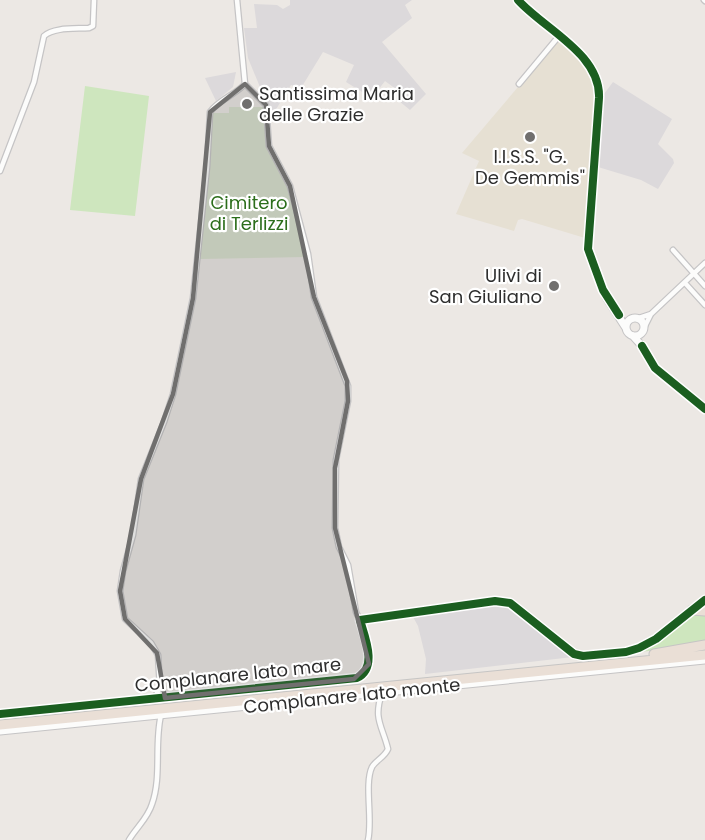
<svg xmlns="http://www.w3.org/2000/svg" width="705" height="840" viewBox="0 0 705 840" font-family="Poppins,sans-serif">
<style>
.industrial{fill:#dcd9db}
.education{fill:#e6e0d3}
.green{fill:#cee6be}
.cemetery{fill:#d8e0cc}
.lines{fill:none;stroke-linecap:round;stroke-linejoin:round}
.street-casing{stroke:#c5c4c5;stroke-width:7}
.secondary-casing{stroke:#c5c4c5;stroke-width:9}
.highway-casing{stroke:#c6c5c4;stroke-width:11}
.street{stroke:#fcfcfb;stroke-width:4.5}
.secondary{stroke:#fcfcfb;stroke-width:7}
.highway{stroke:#eadfd6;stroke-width:9}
.cycleway-casing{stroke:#fff;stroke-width:11}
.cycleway{stroke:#1b5e20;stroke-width:8}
.marked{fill:#706f6e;fill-opacity:0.2;stroke:#706f6e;stroke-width:4.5;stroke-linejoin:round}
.poi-dot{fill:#706f6e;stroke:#fff;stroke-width:2}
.labels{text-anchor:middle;stroke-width:4.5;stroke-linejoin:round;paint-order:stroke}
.poi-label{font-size:18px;fill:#2e2e2e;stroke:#fff;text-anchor:start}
.park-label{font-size:18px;fill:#2c6e1b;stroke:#fff}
.street-label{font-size:18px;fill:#2e2e2e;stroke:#fff}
</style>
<rect width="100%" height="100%" fill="#ece8e4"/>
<path class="industrial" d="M290 0H412L405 5 412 18 382 42 426 94 410 110 399 101 404 95 385 81 372 98 346 82 354 65 323 52 301 88 291 85 275 111 269 109 248 58 244 28H257L254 4 277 5 283 9 290 5Z
M236 72 233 87 216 101 205 78Z
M613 82 672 119 658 144 673 159 674 163 658 189 641 180 598 167 604 94Z
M496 603 509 605 573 657 425 674 426 659 418 626 412 615Z"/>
<path class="education" d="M558 40 585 63 594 77 596 90 585 238 522 219 518 220 514 231 456 214 479 161 462 153Z"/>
<path class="green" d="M85 86 149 96 135 216 70 210Z
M705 613V642L696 646 630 653 691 614Z"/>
<path class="cemetery" d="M249 99 252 107H264L266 147 288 189 306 257 200 259 212 113H229V107H242L244 100Z"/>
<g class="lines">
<g class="street-casing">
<path id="street" d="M237 0 245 84
M704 0 705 1
M245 84 266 105 269 146 290 186 308 254 314 297 348 386V401L336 460 335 528 339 547 348 565 356 612 360 620
M519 84 559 36
M0 171 34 82 44 36C54 27 75 29 89 28L93 26 94 0
M673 250 705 286
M685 283 705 305
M639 318 651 314
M645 326 651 314 705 263
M154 699 160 687 158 655 151 643 125 619 120 591 123 571 133 535 141 479 164 422 173 394 193 298 207 167 210 112C218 100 235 95 245 84
M129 840C136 828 148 818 152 804 162 776 154 744 161 715
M368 840C373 820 364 784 372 767 376 760 385 757 388 749 382 725 373 719 382 693"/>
</g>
<g class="secondary-casing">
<path id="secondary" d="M518 0C544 29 601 54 599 98L588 249 606 297 626 328
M626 327a9 9 0 1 1 18 0a9 9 0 1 1-18 0Z
M633 336 642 346 655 368 705 409
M0 714 357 678C378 668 365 637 360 620L495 601 510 603 574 654 583 656 626 652 639 648 656 639 705 600
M0 731 705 660"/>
</g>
<g class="highway-casing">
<path id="highway" d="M692 610 705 611
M654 654 705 645
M0 725 705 655"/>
</g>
<use href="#street" class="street"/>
<use href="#secondary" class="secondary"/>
<use href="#highway" class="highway"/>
<g class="cycleway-casing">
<path id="cycleway" d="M518 0C544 29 601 54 599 98L588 249 603 290 619 315
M642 346 655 368 705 409
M0 714 357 678C378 668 365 637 360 620L495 601 510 603 574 654 583 656 626 652 639 648 656 639 705 600"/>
</g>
<use href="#cycleway" class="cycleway"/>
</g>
<path class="marked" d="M245 84 266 105 269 146 290 186 314 297 347 381 348 401 335 468V528L369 664 354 679 165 698 157 653 125 619 120 591 141 479 173 394 193 298 210 112Z"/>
<g class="poi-dot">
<circle cx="247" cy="104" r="6"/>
<circle cx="530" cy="137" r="6"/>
<circle cx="554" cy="286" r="6"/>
</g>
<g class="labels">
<g class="poi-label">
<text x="259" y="100">Santissima Maria<tspan x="259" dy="21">delle Grazie</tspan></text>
<text x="530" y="163" text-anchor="middle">I.I.S.S. "G.<tspan x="530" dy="21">De Gemmis"</tspan></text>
<text x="542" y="282" text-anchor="end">Ulivi di<tspan x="542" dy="21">San Giuliano</tspan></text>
</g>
<g class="park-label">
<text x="249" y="209">Cimitero<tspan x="249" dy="21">di Terlizzi</tspan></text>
</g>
<g class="street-label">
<text transform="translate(238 675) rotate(-6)" y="6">Complanare lato mare</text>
<text transform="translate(352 696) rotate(-6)" y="6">Complanare lato monte</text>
</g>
</g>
</svg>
